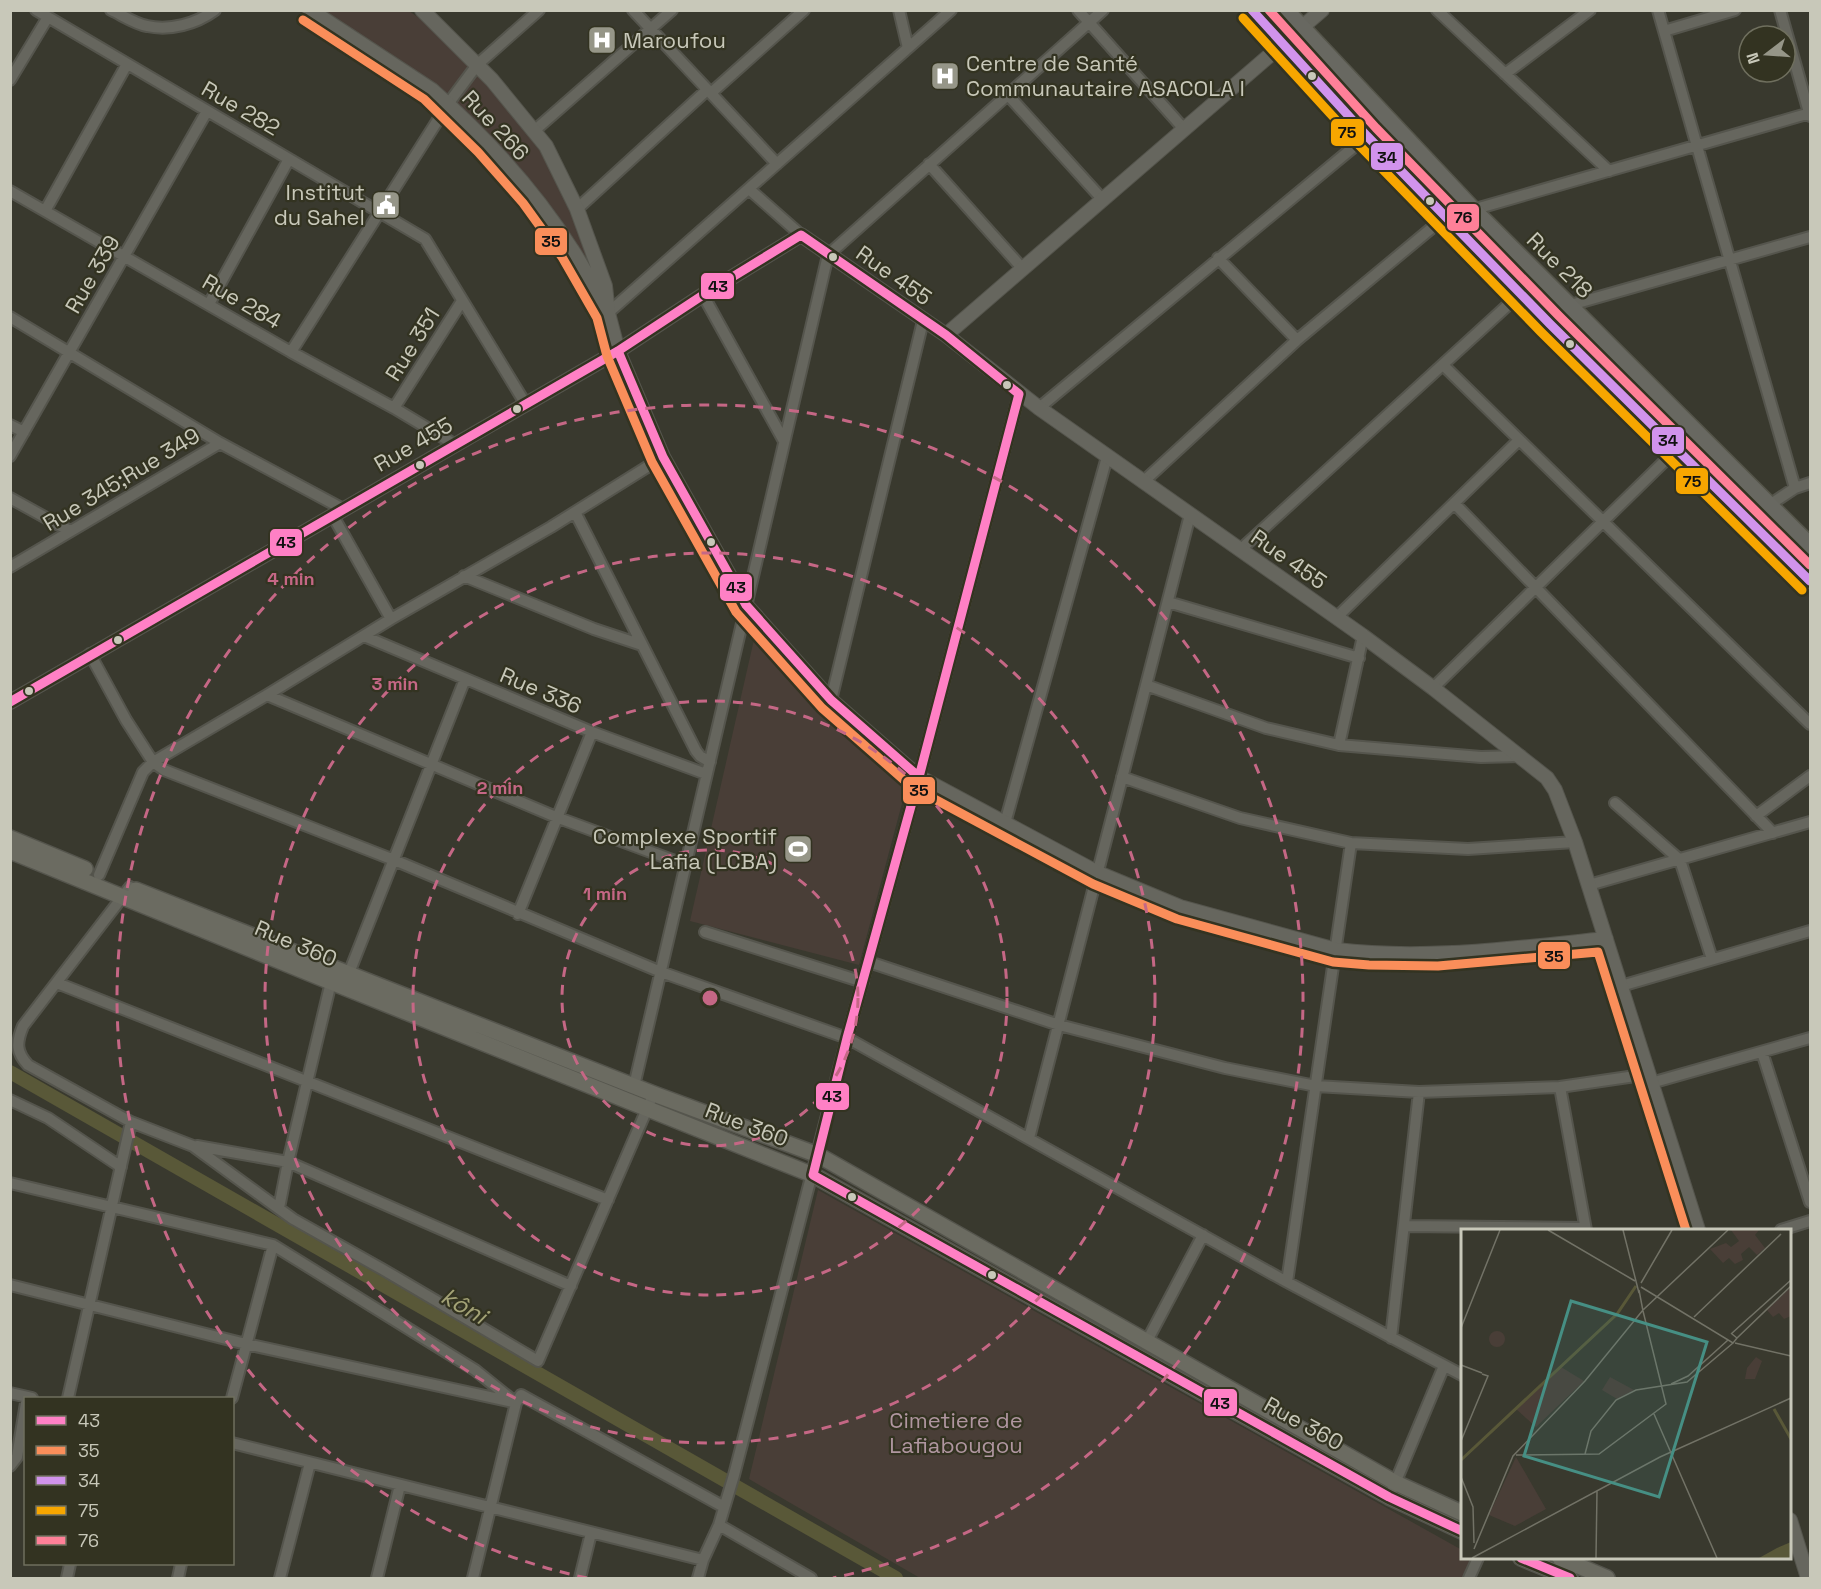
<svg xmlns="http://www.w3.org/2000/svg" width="1821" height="1589" viewBox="0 0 1821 1589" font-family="'Space Grotesk',sans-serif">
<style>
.green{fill:#493e37}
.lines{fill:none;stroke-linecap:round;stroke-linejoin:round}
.canal{stroke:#595838;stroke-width:14}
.minor-casing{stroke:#55554d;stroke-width:14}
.tertiary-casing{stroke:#55554d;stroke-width:16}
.secondary-casing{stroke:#55554d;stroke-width:18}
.trunk-casing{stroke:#55554a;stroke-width:21}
.minor{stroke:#66665e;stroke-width:10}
.tertiary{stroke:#66665e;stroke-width:14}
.secondary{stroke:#6b6b61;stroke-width:15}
.trunk{stroke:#686861;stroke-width:18}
.bus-1-casing{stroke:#333321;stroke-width:14}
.bus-2-casing{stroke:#333321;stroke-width:14}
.bus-3-casing{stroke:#333321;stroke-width:14}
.bus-4-casing{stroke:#333321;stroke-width:14}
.bus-5-casing{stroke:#333321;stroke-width:14}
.bus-1{stroke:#ff80c5;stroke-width:9}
.bus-2{stroke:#fa8e5a;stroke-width:9}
.bus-3{stroke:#d193ec;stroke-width:9}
.bus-4{stroke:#f7a600;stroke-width:9}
.bus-5{stroke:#ff8098;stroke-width:9}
.ring{fill:none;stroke:#c56785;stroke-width:3;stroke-dasharray:10 8}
.bus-dot{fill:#c8c8b9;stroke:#333321;stroke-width:2}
.labels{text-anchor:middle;stroke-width:4.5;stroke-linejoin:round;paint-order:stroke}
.poi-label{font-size:22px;fill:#c8c8b9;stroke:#333321;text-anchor:start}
.street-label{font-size:22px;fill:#c8c8b9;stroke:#333321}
.park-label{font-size:22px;fill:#b096a0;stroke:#333321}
.water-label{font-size:24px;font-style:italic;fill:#a3a276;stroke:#333321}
.inset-river{fill:none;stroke:#595838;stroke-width:3}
.inset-road{fill:none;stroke:#727266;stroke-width:1.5}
.view{fill:#468f84;fill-opacity:0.15;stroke:#468f84;stroke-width:3}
.inset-edge{fill:none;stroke:#c8c8b9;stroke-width:3}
.centre{fill:#c56785;stroke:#333321;stroke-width:3}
.ring-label{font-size:18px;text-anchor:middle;font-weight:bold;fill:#c56785;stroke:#333321;stroke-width:4.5;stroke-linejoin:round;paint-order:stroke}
.line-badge{stroke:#333321;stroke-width:2}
.pale-badge-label{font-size:16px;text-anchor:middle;font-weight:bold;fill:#111}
</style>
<rect width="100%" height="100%" fill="#39392e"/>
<path class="green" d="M329 10 409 11 429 25 476 71 503 102 539 149 559 181 580 230 596 284 500 153 327 14Z
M758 622 829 707 909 777 859 965 690 921Z
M818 1190 1462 1550V1558H1474L1464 1578H920L749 1479Z"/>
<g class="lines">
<path class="canal" d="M10 1072 896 1578"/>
<g class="minor-casing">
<path id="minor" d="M36 10 425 239 525 403
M111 10C122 15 135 24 147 26 170 31 196 24 215 10
M633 10 777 164
M899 10 908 48
M1078 10 1184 129
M1437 10 1609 171
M1658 10 1795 488
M1780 10 1810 116
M1664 31 1735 10
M1505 74 1590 10
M10 80 48 17
M711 93 804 10
M1008 95 1103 200
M534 131 672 10
M929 164 1023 269
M749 189 801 235
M10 191 291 352 394 408 454 444
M577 209 707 90
M1472 210 1810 113
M45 211 127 64
M1218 258 1297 340
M703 295 784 441
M209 304 289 159
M608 313 951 10
M10 317 220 443 343 509
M1550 324 1567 306 1810 237
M291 352 448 104 477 65 539 10
M1443 365 1810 724
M394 408 462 301
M1039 408 1367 136
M10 425 24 432
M10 456 207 111
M1143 482 1297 340 1445 217
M10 498 70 531
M1454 503 1773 833
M1768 506 1795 488 1810 483
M575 512 696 751 700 756 710 762
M333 516 391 619
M1240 550 1520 294
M10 567 220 443
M464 576 594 629 642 645
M1168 602 1359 658
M1337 617 1519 440
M364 636 592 732 706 774
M90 654 126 720 153 762 164 770 394 860 661 972 847 1038 1287 1282 1462 1375
M1146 685 1266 728 1339 745 1481 757 1521 756
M1433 688 1676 450
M267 695 556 817 686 865
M831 700 923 321
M1339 745 1363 636
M1122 777 1240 818 1351 843 1468 849 1575 842
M1615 803 1680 860 1712 959
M1756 816 1810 776
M1005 823 1107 457
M99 875 143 772 153 762 267 695 391 619 551 527 663 457
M1589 885 1810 822
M130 887 23 1026C16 1043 16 1052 28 1065L131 1122 193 1146 293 1219 382 1269 538 1361 650 1102
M518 914 592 732
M705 932 863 982
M869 962 1059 1025 1225 1068 1316 1086 1419 1092 1560 1087 1649 1074
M349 973 465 679
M57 983 608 1200
M1621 986 1810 931
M1762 1052 1810 1202
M1651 1083 1810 1038
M634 1086 828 255 1103 10
M1560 1087 1586 1230
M10 1100 48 1118 121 1167
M1029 1138 1190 515
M197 1146 288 1162 571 1286
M10 1183 273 1245 475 1370 516 1403
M279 1208 288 1162 331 982
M1405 1226 1585 1228
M1781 1230 1810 1221
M1287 1282 1351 843
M10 1285 246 1344 513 1402
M1391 1338 1419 1092
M1146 1343 1203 1235
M10 1393 32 1398
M68 1398 131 1122
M232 1398 273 1245
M232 1443 703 1560
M10 1466 17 1457 26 1403
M1393 1488 1444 1366
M719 1525 811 1578
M67 1578 70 1564
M178 1578 181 1564
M280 1578 310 1463
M377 1578 400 1485
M473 1578 516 1403 521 1395 724 1507
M580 1578 591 1533
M698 1578 703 1560 719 1525 734 1475 847 1038 919 777 1019 394
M1469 1578 1478 1558"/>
</g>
<g class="tertiary-casing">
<path id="tertiary" d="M310 10 432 90C484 136 535 191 572 250 584 268 594 288 604 307
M422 10 492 80 546 146 577 209 605 286 608 313 618 351 663 457 746 605 831 700 919 777 1098 873 1180 907 1336 950C1426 961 1517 948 1606 939
M946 335 1322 10
M10 702 618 351 703 295 801 235 946 335 1039 408 1363 636 1433 688 1547 778 1555 790 1575 842 1698 1230
M1790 1520 1808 1578"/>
</g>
<g class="secondary-casing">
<path id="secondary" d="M10 838 85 869
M10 851 331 982 813 1175 1389 1497 1462 1531
M136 890 654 1094 818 1155 1396 1483 1462 1513
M1521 1558 1570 1578
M1560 1558 1607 1578"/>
</g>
<g class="trunk-casing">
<path id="trunk" d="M1252 10 1367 136 1550 324 1810 581
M1284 10 1472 210 1810 547"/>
</g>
<use href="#minor" class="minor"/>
<use href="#tertiary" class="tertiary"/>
<use href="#secondary" class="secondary"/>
<use href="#trunk" class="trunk"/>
<g class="bus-1-casing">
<path id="bus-1" d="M618 351 663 457 746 605 831 700 919 777
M10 702 618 351 703 295 801 235 946 335 1019 394 919 777 847 1038 813 1175 1389 1497 1462 1531
M1521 1558 1570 1578"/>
</g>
<g class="bus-2-casing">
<path id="bus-2" d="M303 20 424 99 478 152 523 203 562 257 597 318 607 356 652 462 736 612 822 708 912 787 1093 884 1177 919 1333 962 1369 965 1438 966 1598 952 1686 1230"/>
</g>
<g class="bus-3-casing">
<path id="bus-3" d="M1252 10 1367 136 1550 324 1810 581"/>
</g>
<g class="bus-4-casing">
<path id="bus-4" d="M1243 18 1358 144 1541 332 1802 590"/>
</g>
<g class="bus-5-casing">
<path id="bus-5" d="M1269 10 1376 128 1559 316 1810 565"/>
</g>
<use href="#bus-1" class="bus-1"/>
<use href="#bus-2" class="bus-2"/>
<use href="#bus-3" class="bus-3"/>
<use href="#bus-4" class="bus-4"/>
<use href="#bus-5" class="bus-5"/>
</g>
<g class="ring">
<circle cx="710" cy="998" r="148"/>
<circle cx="710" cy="998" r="297"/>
<circle cx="710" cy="998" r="445"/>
<path d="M587 1578A593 593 0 1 1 833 1578"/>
</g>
<defs>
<g id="hospital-square" transform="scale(1.5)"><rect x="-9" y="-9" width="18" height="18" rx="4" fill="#969688" stroke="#333321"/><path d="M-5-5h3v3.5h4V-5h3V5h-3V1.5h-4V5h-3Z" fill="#fff"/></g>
<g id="civic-square" transform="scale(1.5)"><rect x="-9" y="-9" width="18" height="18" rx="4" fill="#969688" stroke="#333321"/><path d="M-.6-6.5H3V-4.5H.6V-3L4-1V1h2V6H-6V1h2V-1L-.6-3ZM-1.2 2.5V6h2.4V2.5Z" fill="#fff"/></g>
<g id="stadium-square" transform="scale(1.5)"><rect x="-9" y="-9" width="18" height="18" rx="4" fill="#969688" stroke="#333321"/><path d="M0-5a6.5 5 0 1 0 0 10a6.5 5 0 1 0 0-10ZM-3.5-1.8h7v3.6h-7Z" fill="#fff"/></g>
</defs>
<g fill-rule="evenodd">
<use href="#hospital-square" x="602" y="40"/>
<use href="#hospital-square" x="945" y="76"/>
<use href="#civic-square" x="386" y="205"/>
<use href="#stadium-square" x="798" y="849"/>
</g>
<g class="bus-dot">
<circle cx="1312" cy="76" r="5"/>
<circle cx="1430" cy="201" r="5"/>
<circle cx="833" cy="257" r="5"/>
<circle cx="1570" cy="344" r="5"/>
<circle cx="1007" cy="385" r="5"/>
<circle cx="517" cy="409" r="5"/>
<circle cx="420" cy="465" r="5"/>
<circle cx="711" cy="542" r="5"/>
<circle cx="118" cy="640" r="5"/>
<circle cx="29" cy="691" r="5"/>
<circle cx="852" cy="1197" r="5"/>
<circle cx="992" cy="1275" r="5"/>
</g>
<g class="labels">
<g class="poi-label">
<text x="623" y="48">Maroufou</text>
<text x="966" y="71">Centre de Santé<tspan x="966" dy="25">Communautaire ASACOLA I</tspan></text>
<text x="365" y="200" text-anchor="end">Institut<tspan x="365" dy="25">du Sahel</tspan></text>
<text x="777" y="844" text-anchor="end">Complexe Sportif<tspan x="777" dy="25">Lafia (LCBA)</tspan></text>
</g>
<g class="street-label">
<text transform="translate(241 108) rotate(30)" y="8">Rue 282</text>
<text transform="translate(496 125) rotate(47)" y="8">Rue 266</text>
<text transform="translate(1560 265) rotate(45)" y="8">Rue 218</text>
<text transform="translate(92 274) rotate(-60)" y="8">Rue 339</text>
<text transform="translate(894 275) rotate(35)" y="8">Rue 455</text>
<text transform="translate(242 301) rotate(30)" y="8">Rue 284</text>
<text transform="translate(412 344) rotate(-58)" y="8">Rue 351</text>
<text transform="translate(413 444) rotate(-30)" y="8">Rue 455</text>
<text transform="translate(121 479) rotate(-31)" y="8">Rue 345;Rue 349</text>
<text transform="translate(1289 559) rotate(35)" y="8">Rue 455</text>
<text transform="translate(541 690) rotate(23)" y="8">Rue 336</text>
<text transform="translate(296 943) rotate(23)" y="8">Rue 360</text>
<text transform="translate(747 1124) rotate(21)" y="8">Rue 360</text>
<text transform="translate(1304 1423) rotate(29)" y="8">Rue 360</text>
</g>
<g class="park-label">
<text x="956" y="1428">Cimetiere de<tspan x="956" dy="25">Lafiabougou</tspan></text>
</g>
<g class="water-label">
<text transform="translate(464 1306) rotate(30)" y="8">kôni</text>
</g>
</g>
<g transform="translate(1461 1229)">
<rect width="330" height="330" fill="#39392e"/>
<path d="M270 1H298L294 6 304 19 296 26 288 18 280 25 282 31 274 35 268 29 262 34 249 20 265 14 270 18 278 12ZM330 58V87L323 90 318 84 312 88 306 81ZM28 110a8 8 0 1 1 16 0a8 8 0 1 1-16 0ZM295 128 301 132 294 150H284L286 139ZM100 138 123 152 75 198 55 180ZM149 148 173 161 156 170 141 161ZM55 228 85 280 54 297 28 286Z" fill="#493e37"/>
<path d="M330 313V329H298L316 319Z" fill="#595838"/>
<path class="inset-river" d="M313 180 330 210M0 231 156 85 175 57"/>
<path class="inset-road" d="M87 1 174 52M162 1 178 64M180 54 211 1M180 58 272 114 276 109 271 105M178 61 182 82M233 88 320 5M0 99 39 1M270 105 330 51M276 109 330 57M274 114 330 127M0 136 21 144M210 155 227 147 267 111M193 185 256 329M0 212 27 147 21 145M124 225 130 202 155 171 175 161 226 153 272 114M55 226 138 225 205 175 182 82M0 248 12 278 13 314M13 320 52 227 124 152 182 81 267 1M11 329 199 228 330 169M135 329 136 262"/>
<path class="view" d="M110 72 246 113 198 268 63 227Z"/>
<rect width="330" height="330" class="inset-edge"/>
</g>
<circle cx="710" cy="998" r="9" class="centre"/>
<g class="ring-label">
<text x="291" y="585">4 min</text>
<text x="395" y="690">3 min</text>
<text x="500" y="794">2 min</text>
<text x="605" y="900">1 min</text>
</g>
<g class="line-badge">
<rect x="1330" y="118" width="35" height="29" rx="6" fill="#f7a600"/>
<rect x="1370" y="142" width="34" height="29" rx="6" fill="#d193ec"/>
<rect x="1446" y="203" width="34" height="29" rx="6" fill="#ff8098"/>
<rect x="534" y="227" width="34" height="29" rx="6" fill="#fa8e5a"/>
<rect x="700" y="272" width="35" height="28" rx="6" fill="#ff80c5"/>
<rect x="1651" y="426" width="34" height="29" rx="6" fill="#d193ec"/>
<rect x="1675" y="467" width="34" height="28" rx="6" fill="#f7a600"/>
<rect x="269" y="528" width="34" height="29" rx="6" fill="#ff80c5"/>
<rect x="719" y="573" width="34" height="29" rx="6" fill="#ff80c5"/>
<rect x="902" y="776" width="34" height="29" rx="6" fill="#fa8e5a"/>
<rect x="1537" y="941" width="34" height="29" rx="6" fill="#fa8e5a"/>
<rect x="815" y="1082" width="35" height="29" rx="6" fill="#ff80c5"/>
<rect x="1203" y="1388" width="35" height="29" rx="6" fill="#ff80c5"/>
</g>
<g class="pale-badge-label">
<text x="1347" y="138">75</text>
<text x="1387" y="163">34</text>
<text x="1463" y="223">76</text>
<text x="551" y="247">35</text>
<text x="718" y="292">43</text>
<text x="1668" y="446">34</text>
<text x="1692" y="487">75</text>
<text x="286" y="548">43</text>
<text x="736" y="593">43</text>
<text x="919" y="796">35</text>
<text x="1554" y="962">35</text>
<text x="832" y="1102">43</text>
<text x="1220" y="1409">43</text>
</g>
<rect width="1821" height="1589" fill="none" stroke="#c8c8b9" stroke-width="24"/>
<rect x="24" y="1397" width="210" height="168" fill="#333321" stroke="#6f6f5e" stroke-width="1.5"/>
<rect x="36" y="1416" width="30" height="9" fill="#ff80c5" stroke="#6f6f5e" stroke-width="1.5"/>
<text x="78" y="1427" font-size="18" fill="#c8c8b9">43</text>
<rect x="36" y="1446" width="30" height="9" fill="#fa8e5a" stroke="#6f6f5e" stroke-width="1.5"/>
<text x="78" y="1457" font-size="18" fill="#c8c8b9">35</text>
<rect x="36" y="1476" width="30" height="9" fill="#d193ec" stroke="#6f6f5e" stroke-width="1.5"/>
<text x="78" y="1487" font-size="18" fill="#c8c8b9">34</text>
<rect x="36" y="1506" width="30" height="9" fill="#f7a600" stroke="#6f6f5e" stroke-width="1.5"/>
<text x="78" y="1517" font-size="18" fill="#c8c8b9">75</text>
<rect x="36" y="1536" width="30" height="9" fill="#ff8098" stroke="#6f6f5e" stroke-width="1.5"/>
<text x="78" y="1547" font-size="18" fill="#c8c8b9">76</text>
<g transform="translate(1767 54) rotate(253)"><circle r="28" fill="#333321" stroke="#6f6f5e" stroke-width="1.5"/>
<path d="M0-4.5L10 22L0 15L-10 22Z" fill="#969688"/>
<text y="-9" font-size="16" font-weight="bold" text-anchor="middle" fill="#c8c8b9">N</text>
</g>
</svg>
